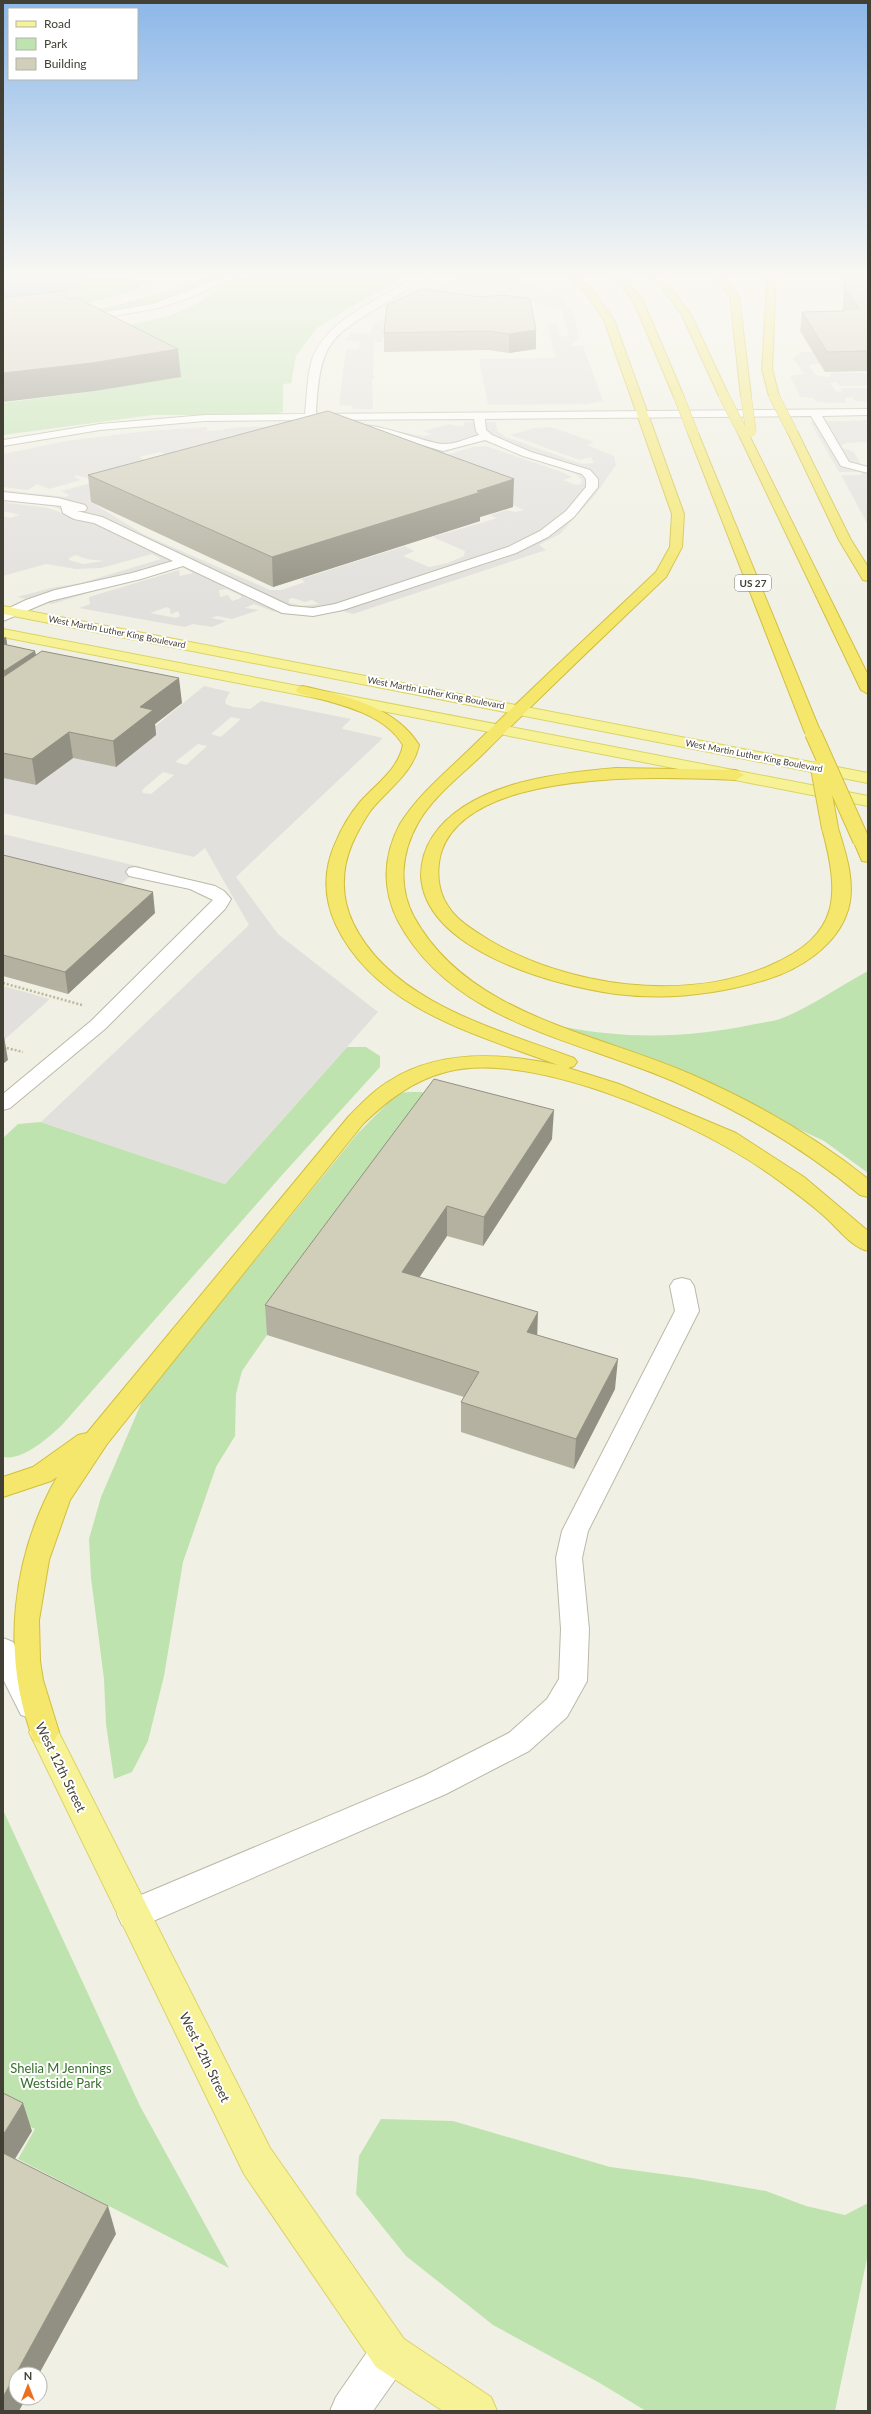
<svg xmlns="http://www.w3.org/2000/svg" width="871" height="2414" viewBox="0 0 871 2414" font-family="Lato,sans-serif">
<style>
.green{fill:#bfe3af}
.parking{fill:#e1e0dc;fill-rule:evenodd}
.water{fill:#a3bcea}
.lines{fill:none;stroke-linecap:round;stroke-linejoin:round}
.minor-casing{stroke:#bbb9a7;stroke-width:2}
.major-casing{stroke:#dbd368;stroke-width:2}
.highway-casing{stroke:#d2be3d;stroke-width:2}
.path-far1{stroke:#bcb899;stroke-width:1;stroke-dasharray:1 1;stroke-linecap:butt}
.path{stroke:#bcb899;stroke-width:2.5;stroke-dasharray:2 2;stroke-linecap:butt}
.minor{fill:#fff;fill-rule:evenodd}
.major{fill:#f7f296;fill-rule:evenodd}
.highway{fill:#f4e76c;fill-rule:evenodd}
.highway-bridge-far1-casing{stroke:#d2be3d;stroke-width:11;stroke-linecap:butt}
.highway-bridge-casing{stroke:#d2be3d;stroke-width:18;stroke-linecap:butt}
.highway-bridge-far1{stroke:#f4e76c;stroke-width:10}
.highway-bridge{stroke:#f4e76c;stroke-width:16}
.wall{fill:#b4b1a0}
.shaded-wall{fill:#929082}
.building{fill:#d1ceba;stroke:#929082}
.labels{text-anchor:middle;stroke-width:4;stroke-linejoin:round;paint-order:stroke}
.far-street-label{font-size:9px;fill:#424034;stroke:#fff}
.shield{fill:#fff;stroke:#7b7971;stroke-width:1}
.shield-label{font-size:10px;font-weight:bold;fill:#424034}
.near-street-label{font-size:13px;fill:#424034;stroke:#fff}
.near-park-label{font-size:13px;fill:#366f2c;stroke:#fff}
</style>
<rect width="100%" height="100%" fill="#f1f0e4"/>
<path class="green" d="M46 273 147 281 133 292 30 316 3 318V277Z
M217 273H232C183 296 131 315 75 315 124 304 170 292 217 273Z
M253 273H406L392 285 364 299 317 328 296 356 291 383 283 384V412L269 415H153L3 435V403L95 391 179 376 96 333 169 316 197 304 221 287Z
M868 971V1173L824 1141 668 1068 565 1027C625 1039 689 1038 750 1025 759 1023 770 1022 780 1019 811 1007 838 987 868 971Z
M347 1047H366L380 1056V1067L283 1174 62 1425C48 1438 23 1461 3 1457V1138L18 1124 41 1122 225 1184Z
M409 1092H422L431 1098 242 1371 236 1394 235 1436 216 1467 183 1562 164 1676 148 1741 132 1772 114 1779 106 1724 104 1679 91 1578 89 1539 101 1497 143 1399 358 1133 398 1093Z
M3 1810 140 2106 229 2268 18 2159 35 2129 3 2113Z
M381 2119 453 2121 610 2167 692 2178 766 2191 806 2206 845 2215 868 2203V2254L835 2411H646L598 2382 493 2325 406 2256 356 2194 359 2156Z"/>
<path class="parking" d="M473 273H503L567 300 563 303 573 310 579 338 570 346H583L603 401 587 404 488 405 479 359 555 358 547 324H557L561 337 569 335 561 309 542 306 534 302 543 301 523 300 382 338V342H374L373 376 375 377 372 379 373 409H353L352 406 339 405 346 349H359L360 342 345 340 351 333 370 334 374 324 441 286 466 275H478Z
M801 352H818L827 363 808 365 816 375 827 377 831 376 830 373H868V386H840L836 382 830 383 837 392 843 391 841 388H868V402L855 401 853 398 848 397 845 398 846 403 816 402 813 398 800 397 790 376 804 374 793 358Z
M868 420V442L846 443 840 447 854 452 862 467H868V525L841 475H861V472H839L810 422Z
M465 422H496L497 431 506 437 582 464 594 463 591 457 580 460 510 435 535 428 551 427 594 442 587 445 614 456 616 465 596 494 560 534 539 545 546 550 353 614 343 611 304 616 272 611 254 604 245 608 259 610 232 619 217 616 211 618 226 621 212 627 193 624 185 627 79 608 90 604 89 597 179 570 180 576 193 573 180 565 52 604 17 597 51 588 81 583 161 559 152 554 101 568 76 569 46 564 3 576V516L10 518 20 515 3 511V502L48 508 73 517 54 506 3 499V490L66 497 69 495 61 491 274 434 231 435 224 442 212 439 219 443 172 456 159 452 139 457 148 462 86 478 75 475V477L81 480 49 489 37 484 28 490 3 487V454L66 441 147 431 207 427V431H211L241 427 361 425 424 436 432 434 423 431 450 424 463 427ZM328 434 404 464 484 441 576 474 582 480 581 484 576 485 563 480 572 477 562 472 486 446 473 447 423 462 524 510 515 512 507 510 490 515 496 518 494 519 433 537 465 551 464 556 448 563 429 567 403 556 414 551 405 546 301 579 305 582 281 590H270L145 535 89 501ZM76 555 87 559 104 561 83 564 69 560V558ZM227 589 241 596V598L232 601 228 595 220 597 219 590ZM293 598 305 602 312 600 319 604 303 606 289 603V599ZM167 607 170 609 171 614 178 611 180 616 176 618 150 613Z
M204 686 230 692 225 701 226 704 233 707 250 709 261 701 351 719 342 728 343 729 383 738 236 877 278 934 378 1012 225 1184 41 1122 249 925 205 848 194 857 3 813V778L36 785 73 758 116 767 147 733ZM231 717 241 719 221 737 211 734ZM198 744 207 746 186 765 175 762ZM163 772 174 775 151 794 143 793 142 790Z
M3 834 141 867 112 892 3 865Z
M3 986 50 999 3 1041Z"/>
<path class="water" d="M18 276 73 280 81 283 77 287 3 304V277Z"/>
<g class="lines">
<g class="minor-casing">
<path id="minor" d="M235 273H246L186 299 158 308 81 322 76 319 81 316 153 304Z
M419 273H428C419 285 403 292 391 300 329 337 320 340 316 414L868 409V415L822 416 849 462 868 467V473L841 466 811 416 485 419 486 430 492 435 531 452 590 470 598 479V487L574 517 548 537 516 553 343 610 313 616 282 613 183 566 141 579 50 601 3 621V611L26 600 55 590 132 573 173 561 94 523 74 519 63 513 61 506 3 500V492L58 498 85 505 87 508 85 511H77L102 517 290 606 313 608 335 604 508 547 540 531 566 511 586 487V479L582 474 523 456 485 440 443 451 390 436 356 432 351 429C361 415 427 444 443 444 454 445 468 438 479 435L476 431 474 419 316 420 314 431 309 434 304 431 305 420 205 421 100 430 3 446V440L100 424 205 415 305 414C307 397 307 379 311 363 325 316 385 300 419 273Z
M483 273H495L497 275 493 278Z
M135 867 215 886 224 891 231 899 225 909 105 1029 10 1108 3 1110V1094L91 1021 213 900 190 889 129 876 126 872 129 868Z
M682 1278 690 1280 694 1286 699 1311 588 1531 582 1558 589 1629 587 1681 567 1717 529 1751 446 1794 144 1925 133 1929 122 1925 117 1914 122 1903 424 1776 509 1733 547 1699 559 1679 561 1629 556 1558 562 1531 675 1311 670 1286 674 1280Z
M3 1638 13 1642 41 1697 46 1706 41 1715 31 1718 21 1715 3 1679Z
M390 2334 404 2339 409 2353 404 2367 373 2411H330L336 2397 376 2339Z"/>
</g>
<g class="major-casing">
<path id="major" d="M3 606 868 773V783L3 614Z
M3 629 868 796V806L3 637Z
M44 1719 54 1723 270 2148 404 2339 491 2397 497 2411H443L376 2367 244 2174 29 1732 34 1723Z"/>
</g>
<g class="highway-casing">
<path id="highway" d="M564 273H573L591 288 614 320 684 514 682 547 666 577C605 635 544 693 485 752 463 774 433 796 418 823 401 853 398 887 414 917 469 1017 599 1033 695 1076 756 1103 816 1137 868 1179V1197L860 1195C807 1151 747 1115 684 1086 585 1040 455 1027 398 921 382 889 383 856 400 824 419 793 450 769 476 743 535 685 596 629 656 572L670 547 672 514 604 320 585 292Z
M611 273H619L643 301 684 397 683 399H675L674 397 634 302Z
M651 273H660L691 315 729 396 728 398 724 399 719 396 682 315Z
M711 273H719L739 297 751 396 750 398 746 399 741 396 730 297Z
M768 273H776L772 369 779 396 774 399 769 396 762 369Z
M792 428 797 431 851 540 868 567V581L863 580 839 540 787 431Z
M693 430 698 433 821 733 818 736H808L805 733 688 433Z
M743 430 748 433 868 675V694L861 690 738 433Z
M303 686C345 696 395 706 419 745 413 773 388 789 371 810 364 820 357 833 352 844 341 870 341 898 353 923 392 1003 497 1029 574 1058L577 1062 574 1066 568 1068 619 1084 736 1133 804 1177 868 1231V1251C851 1247 837 1227 824 1216 807 1201 789 1188 771 1175 702 1125 532 1048 446 1072 412 1081 388 1100 363 1124L107 1444 70 1500 49 1560 39 1620 40 1661 43 1680 59 1732 54 1741 44 1745 34 1741C0 1656 12 1556 57 1477L51 1481 3 1497V1477L33 1467 78 1435 87 1433 349 1116C362 1103 375 1089 391 1080 441 1049 503 1053 558 1065 478 1035 376 1009 336 925 324 899 323 871 335 844 341 829 350 814 360 802 376 784 398 770 403 745 383 711 333 703 298 693L296 690 298 687Z
M616 768 736 770 744 775 736 780C666 777 472 767 442 850 436 868 437 890 448 906 457 921 475 931 489 940 567 986 684 1003 769 966 841 935 840 896 822 828L824 824H836L838 828C846 854 856 883 848 910 837 946 799 970 765 980 716 995 666 1000 616 994 556 986 425 951 421 876 421 862 425 848 433 836 469 783 556 773 616 768Z
M861 835 868 838V862L862 861 853 840 855 836Z"/>
</g>
<path class="path-far1" d="M28 273 75 276 92 283 86 289 62 293
M89 280 153 283"/>
<path class="path" d="M3 983 82 1005
M3 1047 23 1052"/>
<use href="#minor" class="minor"/>
<use href="#major" class="major"/>
<use href="#highway" class="highway"/>
<g class="highway-bridge-far1-casing">
<path id="highway-bridge-far1" d="M724 396 743 433
M746 396 751 432
M774 396 792 431
M679 397 693 433"/>
</g>
<g class="highway-bridge-casing">
<path id="highway-bridge" d="M813 733 861 840
M819 768 830 828"/>
</g>
<use href="#highway-bridge-far1" class="highway-bridge-far1"/>
<use href="#highway-bridge" class="highway-bridge"/>
</g>
<path class="wall" d="M844 273H868V371L825 372 800 331 802 312 842 311V309H844L843 307Z
M536 330V349L509 353 488 350 384 352V333Z
M88 475 513 507 480 517V521L273 587 91 502Z
M3 637H6L7 645 35 651 36 655 182 703 155 724 156 735 116 767 73 758 36 785 3 778Z
M3 855 155 913 68 994 3 976Z
M552 1139 483 1246 447 1236 419 1277 537 1335 615 1389 574 1469 461 1432V1402L464 1397 267 1335 265 1305Z"/>
<path class="shaded-wall" d="M536 330V349L509 353V334Z
M178 349 181 377 95 391 3 402V373Z
M514 479 513 507 480 517V521L273 587 272 557Z
M6 637 9 657 3 661V639Z
M35 651 38 670 7 691 4 671Z
M179 678 182 703 155 724 156 735 116 767 113 741 140 707Z
M69 732 73 758 36 785 32 759Z
M153 892 155 913 68 994 65 972Z
M4 1036 8 1060 3 1064V1037Z
M554 1110 552 1139 483 1246 484 1217Z
M447 1206V1236L403 1302 402 1272Z
M538 1312 537 1342 527 1332Z
M618 1359 615 1389 574 1469 576 1439Z
M23 2103 32 2131 4 2177 3 2173V2135Z
M108 2206 116 2234 39 2374H16V2398H26L19 2411H3V2397Z"/>
<path class="building" d="M846 273H868V351L827 352 802 312 844 311 842 309H860L845 289Z
M422 289 481 297 502 295 530 299 536 330 509 334 488 331 384 333 387 305Z
M61 291 66 293 63 296 69 299 77 298 178 349 92 363 3 373V298Z
M328 411 514 479 477 491 481 492 272 557 88 475Z
M3 644 35 651 4 671H3Z
M42 651 179 678 140 707 153 710 113 741 69 732 32 759 3 753V677Z
M3 855 153 892 65 972 3 955Z
M434 1079 554 1110 484 1217 447 1206 402 1272 538 1312 527 1332 618 1359 576 1439 461 1402 479 1372 265 1305Z
M3 2093 23 2103 3 2135Z
M3 2153 108 2206 3 2397Z"/>
<linearGradient id="sky" x2="0" y2="1"><stop stop-color="#8cb7e9"/><stop offset="0.45" stop-color="#f9f8f3"/><stop offset="1" stop-color="#f9f8f3" stop-opacity="0"/></linearGradient>
<rect width="871" height="611" fill="url(#sky)"/>
<g class="labels">
<g class="far-street-label">
<text transform="translate(117 632) rotate(11)" y="3">West Martin Luther King Boulevard</text>
<text transform="translate(436 693) rotate(11)" y="3">West Martin Luther King Boulevard</text>
<text transform="translate(754 756) rotate(11)" y="3">West Martin Luther King Boulevard</text>
</g>
<rect class="shield" x="735" y="575" width="36" height="16" rx="3"/>
<g class="shield-label">
<text x="753" y="587">US 27</text>
</g>
<g class="near-street-label">
<text transform="translate(61 1767) rotate(64)" y="5">West 12th Street</text>
<text transform="translate(205 2057) rotate(64)" y="5">West 12th Street</text>
</g>
<g class="near-park-label">
<text x="61" y="2073">Shelia M Jennings<tspan x="61" dy="15">Westside Park</tspan></text>
</g>
</g>
<rect width="871" height="2414" fill="none" stroke="#424034" stroke-width="8"/>
<rect x="8" y="8" width="130" height="72" fill="#ffffff" stroke="#b3b3ae"/>
<rect x="16" y="21" width="20" height="6" fill="#f7f296" stroke="#b3b3ae"/>
<text x="44" y="28" font-size="12" fill="#424034">Road</text>
<rect x="16" y="38" width="20" height="12" fill="#bfe3af" stroke="#b3b3ae"/>
<text x="44" y="48" font-size="12" fill="#424034">Park</text>
<rect x="16" y="58" width="20" height="12" fill="#d1ceba" stroke="#b3b3ae"/>
<text x="44" y="68" font-size="12" fill="#424034">Building</text>
<g transform="translate(28 2386)"><circle r="19" fill="#ffffff" stroke="#b3b3ae"/>
<path d="M0-3L7 15L0 10L-7 15Z" fill="#eb6f20"/>
<text y="-6" font-size="11" font-weight="bold" text-anchor="middle" fill="#424034">N</text>
</g>
</svg>
